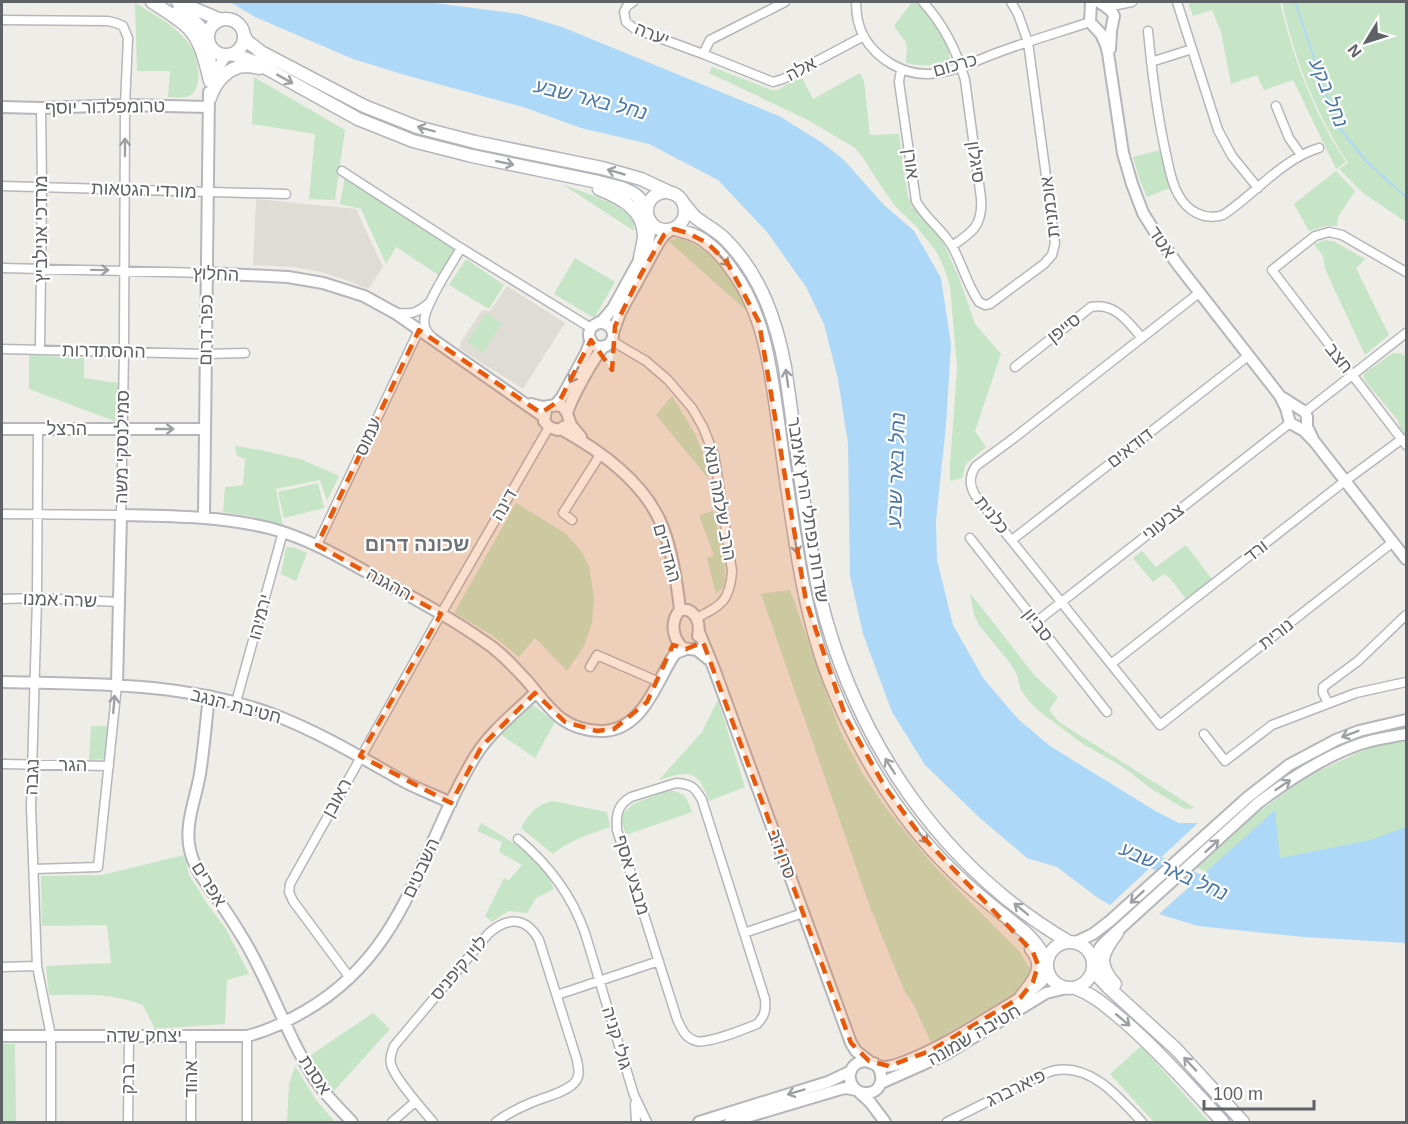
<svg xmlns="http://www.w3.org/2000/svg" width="1408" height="1124" viewBox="0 0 1408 1124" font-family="Helvetica,Heebo,sans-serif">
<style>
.education{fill:#dedcd5}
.green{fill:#c6e4c6}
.water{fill:#aed8f7}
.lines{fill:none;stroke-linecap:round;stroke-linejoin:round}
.stream{stroke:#aed8f7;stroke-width:2}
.river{stroke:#aed8f7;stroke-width:14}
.minor-casing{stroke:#b4b6ba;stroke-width:11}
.tertiary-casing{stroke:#b4b6ba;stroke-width:14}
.secondary-casing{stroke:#b3b5ba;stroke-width:15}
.minor{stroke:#fff;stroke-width:8}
.tertiary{stroke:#fff;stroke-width:10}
.secondary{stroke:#fff;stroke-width:12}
.oneway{stroke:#9ea0a3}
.marked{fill:#e8590c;fill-opacity:0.2;stroke:#e8590c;stroke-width:4.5;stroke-dasharray:12 8;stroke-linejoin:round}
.labels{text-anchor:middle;stroke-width:4.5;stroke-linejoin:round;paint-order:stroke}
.street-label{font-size:18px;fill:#5e6165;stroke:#fff}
.water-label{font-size:20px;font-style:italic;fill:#4c79a8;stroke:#fff}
.neighbourhood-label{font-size:20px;font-weight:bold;fill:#6f7377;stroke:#fff}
</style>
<rect width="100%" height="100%" fill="#efede7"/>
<path class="education" d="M256 199 356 209 383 267 368 289 346 280 322 272 293 267 253 265Z
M507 286 565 323 523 389 460 349 461 342 482 310 490 311Z"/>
<path class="green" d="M912 2H916C927 14 952 42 949 60 936 67 920 66 906 63L907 47 905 41 894 26Z
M1188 2H1280C1293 59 1314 113 1346 162L1336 169 1293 80 1264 90 1257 75 1231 84 1221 32 1212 10 1193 16Z
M1282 2H1406V222L1363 193 1339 169 1348 163C1316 113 1294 59 1282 2Z
M135 3C150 12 166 20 178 32 184 37 189 43 193 50 198 61 203 86 191 95 185 99 175 97 168 97L170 71H137Z
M712 67 772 90H778L801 76 813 99 860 73 864 81 870 135 899 134 908 197 912 206 935 231 943 242 959 278 975 324 1001 354 975 431 986 447 966 464 962 478 950 481V462L952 439 957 367 950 286 943 265 936 251 916 226 896 207 881 186 864 159 855 148 808 120 709 73Z
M254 77 345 130 335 200 309 199 315 134 252 124Z
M1160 150 1170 188 1147 197 1140 181 1133 157Z
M1336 171 1355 191 1338 217 1337 226H1325L1309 231 1294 204Z
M345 176 456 250 440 276 396 247 386 264 361 209 340 204Z
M562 184C579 191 627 205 634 222 634 223 634 230 634 231Z
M678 238C713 247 735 281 748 312L668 241Z
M1326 240 1335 242 1365 259 1356 268 1389 335 1365 355 1325 269 1323 256 1314 244Z
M575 258 615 282 594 318 554 294Z
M466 259 504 285 489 309 449 285Z
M486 313 502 323 483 353 467 342Z
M1393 353 1402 354 1406 356V436L1401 430 1397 419 1366 382 1363 376 1366 372Z
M29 355 84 358V378L118 383 117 422 29 389Z
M672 396 694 432 705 458 708 478 656 415Z
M235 446 261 450 303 460 339 476 327 501 320 480 276 489 283 527 254 517 223 512 225 487 243 485 245 459 237 456Z
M318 483 324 508 284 518 278 492Z
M516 503 565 533 581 551 589 566 594 598 592 623 584 646 567 671 535 638 519 657 492 635 454 613Z
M713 511C717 528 730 571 723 587 722 589 718 592 716 594L707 558 714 556 699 515Z
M1186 545 1212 579 1186 599 1170 578 1164 574 1153 582 1133 558 1142 551 1156 567Z
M286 547H293L307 553 296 581 281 574Z
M790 590 840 731 862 773 886 808 908 835 936 868 1020 952 1033 974 1020 990 931 1043 914 1005 904 990 870 907 761 594Z
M970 593 1035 676 1058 697 1049 710 1059 722 1195 808 1185 809 1153 790 1123 767 1083 744 1040 712 1029 701 1021 690 1017 675 1010 663 979 625 974 615Z
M718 700 745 787 709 801C697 768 689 771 659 780L702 732Z
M533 705 555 722 535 758 500 734 525 710Z
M91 726H108L105 759 89 760Z
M1406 739V832L1252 886 1197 868 1253 816 1308 776 1371 747Z
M669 790C685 793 687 797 692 812L626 835 622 823 623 813 633 804Z
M552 801 607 812 610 827C589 834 570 840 553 854L521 828C530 813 534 806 552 801Z
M481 823C509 840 541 857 554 889L536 898 527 913 508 911 492 922 485 916 504 878 509 880 522 865 499 852 502 842 477 831Z
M184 855 189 875 208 905 226 929 249 974 227 980 225 1024 155 1029 143 1005C109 992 85 995 49 995L46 966 111 963 107 925 42 926 41 876 102 875Z
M373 1013 390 1029 333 1092 320 1076 308 1057Z
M2 1044H15L16 1122H2Z
M1141 1046 1209 1122H1154L1110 1074Z
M295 1066 316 1100 335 1122H287L289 1084Z"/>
<path class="water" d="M230 2H427L519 14 562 27 779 116 821 142 843 159 884 205 914 231 941 278 951 344 946 425 936 521 937 560 953 625 983 678 1018 719 1050 746 1157 812 1179 823H1198L1110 905 1098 898 1057 867 1027 858 981 819 925 765 892 712 863 634 850 576 848 444 838 379 824 324 806 287 767 232 718 180 649 144 581 128 523 107 405 75 353 59 255 17Z
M1275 810 1280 858 1370 840 1406 827V943L1304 937 1198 926 1159 914Z"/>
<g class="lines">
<path class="stream" d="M1295 2 1337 125 1367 162 1406 197"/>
<path class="river" d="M1139 855 1214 888"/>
<g class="minor-casing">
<path id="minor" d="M633 2 627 6 624 12 626 22 635 29 703 54 773 82 783 79 864 36
M856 2C856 13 858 26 864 37 877 59 903 75 929 74 953 73 977 60 999 52 1029 41 1060 32 1090 22
M923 2C943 24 957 51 965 80L981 198C983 225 973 232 952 246
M1177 2 1218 130 1232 156 1258 188
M1105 6H1112L1132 2
M2 20 108 21 116 23 123 26 128 38 125 105 124 352 121 515 2 514
M1148 31C1152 73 1157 114 1166 154 1169 167 1171 182 1178 194 1187 211 1204 221 1223 215 1255 194 1282 159 1319 148
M703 54 710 40 785 2
M1151 62 1192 49
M902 70 900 75 899 82 916 201C925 218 942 229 952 246 962 263 967 285 979 302L985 305 990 304 1044 264 1052 255 1055 243 1028 42 1018 14 1011 2
M1276 106 1289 138 1301 155
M342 171 461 248
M2 186 286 194
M2 268 207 273
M1406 272 1342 235 1329 232 1315 236 1272 270 1406 445
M1199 293 1014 438 976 466C969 476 969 485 975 495L1160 725 1393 542
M395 313C412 314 416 314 429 303
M432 337C426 332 423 324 425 316 429 298 451 265 461 248L591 328
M612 341 646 361 668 380 692 408 703 427 714 455 716 466 732 571C730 601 721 606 696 618
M2 349 206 354 245 353
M40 350 42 187 41 108
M1015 367 1091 307C1115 302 1128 322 1142 338
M1305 412 1406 333
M38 429 37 598 31 807 37 966 51 1036V1122
M572 520 563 513 600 455
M970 538 1107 712
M1012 540 1248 356
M317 545 419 330
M2 599 37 598 119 602
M1036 622 1290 423
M1111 664 1345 481 1402 439
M590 667 597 655 659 682
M236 702 283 532
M1328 703 1323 693V687L1358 661 1406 615
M1204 734 1225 761 1272 725 1356 693 1406 682
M2 764 109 766
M676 783C691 784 695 787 702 800L765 999C766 1010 765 1016 757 1024 745 1029 707 1044 696 1041 685 1038 681 1028 677 1019L617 830C616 815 617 805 631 797Z
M518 839C548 864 572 896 585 933L634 1095 647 1122
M34 869 98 867 117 685
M744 933 803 913
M2 967 37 966
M350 978 293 901 289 892 290 884 441 614 549 427
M557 995 659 961
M191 1036V1122
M247 1036V1122
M635 1104 636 1122
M128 1122 129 1036
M392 1122 415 1102
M433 1122C423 1110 394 1078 391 1064 389 1057 392 1052 394 1046L488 934C507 917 526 916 539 940L577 1060C578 1067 581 1075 575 1082 567 1092 545 1097 533 1102 520 1107 507 1114 496 1122
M947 1122 1035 1078C1042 1075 1049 1071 1057 1070 1093 1065 1120 1099 1142 1122"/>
</g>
<g class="tertiary-casing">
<path id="tertiary" d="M1091 2 1090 22 1101 34 1106 45 1108 53 1123 153 1132 184 1143 213 1158 237 1178 265 1280 396 1286 408 1290 423 1303 430 1314 441 1406 559
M1099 2C1105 7 1111 8 1114 16L1111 31 1110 49
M210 45 211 73
M214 80 218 68 226 55
M2 107 41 108 125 105 208 107
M207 273 288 277 323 283 364 296 395 313 544 417
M598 323 603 320 613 308 647 246 651 228 649 221
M589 335a12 12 0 1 1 24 0a12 12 0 1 1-24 0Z
M613 333 620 313 659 242 664 235 671 230
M1283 398 1305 412 1307 417V427L1312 437
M531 404 543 407 556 405 563 407 567 413 571 425 581 437
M553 406 557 403 562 397 586 353 591 340
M546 411 544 421 549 427 558 430 565 426
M567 413C572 397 593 359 604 346
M2 429H205
M561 429C601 451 646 483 663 528 673 554 677 583 680 610
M204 517 209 92
M680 610C670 621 672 638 683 648L697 650 708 659
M680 610H688C698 615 700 626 698 636
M699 632 713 666 851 1043 856 1051 869 1061
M2 682C92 684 185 682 272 714 317 731 359 756 401 780 417 789 435 795 451 803
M117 685 121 515C172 516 219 516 269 528 312 539 350 563 388 584 421 602 454 620 485 642 501 652 515 668 528 682 550 708 562 730 600 731 641 732 655 686 672 658L676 653 686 649
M209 696C206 722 204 748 200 774 196 798 184 825 190 850 194 868 206 883 216 897 226 911 235 925 244 940 271 985 287 1037 316 1081 327 1097 340 1109 352 1122
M1076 942 1093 934 1110 921 1248 797 1289 765 1336 740 1359 731 1406 720
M1094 963C1096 954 1098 948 1105 942L1258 803C1290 779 1323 757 1360 744 1375 739 1391 737 1406 734
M2 1036H247C268 1031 286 1022 305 1011 409 951 419 848 476 755 491 731 516 712 536 692
M874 1063C885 1072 884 1092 867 1093 852 1094 843 1074 856 1064 866 1057 873 1065 882 1067 891 1068 901 1063 909 1060 942 1047 972 1027 1002 1009 1015 1001 1030 993 1040 983 1044 980 1046 975 1048 971
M881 1083 946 1054 1046 993 1067 988
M860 1093 870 1102 885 1122
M699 1122 828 1082 851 1071
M730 1122 841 1089 846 1088 856 1090"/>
</g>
<g class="secondary-casing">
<path id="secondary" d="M152 2C163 9 174 16 184 24 201 38 205 61 210 81
M178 2 221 20
M177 12C193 19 200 24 208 40
M208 37a18 18 0 1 1 36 0a18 18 0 1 1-36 0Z
M244 35 247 41 261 52 364 106 417 127 475 142 602 168 641 179 671 193
M232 54 255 62 358 119 413 141 472 156 598 182C611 186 631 188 640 199 642 202 644 208 646 212
M210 98C215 83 227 67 245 66 249 66 255 67 259 68
M599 189C621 198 643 209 644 235 644 242 641 251 640 258
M647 211a19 19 0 1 1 38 0a19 19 0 1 1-38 0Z
M683 203C687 207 691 213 695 217 705 225 716 230 725 239 760 274 776 319 785 367 791 412 798 458 804 503 809 534 813 566 820 597 855 740 941 867 1069 942
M674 229C686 232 698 235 707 243 717 250 725 260 732 270 766 316 771 374 779 429 784 468 790 507 796 545 803 591 813 638 830 681 859 755 904 827 962 880 982 899 1004 915 1025 932 1035 942 1042 950 1047 963
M1047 965a23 23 0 1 1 46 0a23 23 0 1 1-46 0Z
M1093 971 1108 987 1176 1049 1243 1122
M1115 984C1096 963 1102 953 1117 933
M1075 988C1095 995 1108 1008 1125 1022 1160 1052 1191 1088 1223 1122
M1021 997C1033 981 1047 968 1031 949"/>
</g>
<use href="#minor" class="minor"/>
<use href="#tertiary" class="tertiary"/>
<use href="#secondary" class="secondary"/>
</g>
<defs><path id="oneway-shaft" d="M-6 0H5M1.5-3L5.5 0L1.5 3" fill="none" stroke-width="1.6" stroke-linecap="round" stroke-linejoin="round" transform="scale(1.5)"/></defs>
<g class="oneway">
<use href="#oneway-shaft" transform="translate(285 79) rotate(29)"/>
<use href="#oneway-shaft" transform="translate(426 129) rotate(-165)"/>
<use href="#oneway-shaft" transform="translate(125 147) rotate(-90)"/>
<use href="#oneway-shaft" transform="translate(505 163) rotate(12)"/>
<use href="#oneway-shaft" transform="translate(616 172) rotate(-164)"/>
<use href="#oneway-shaft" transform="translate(723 259) rotate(49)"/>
<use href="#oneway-shaft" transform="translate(100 270) rotate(1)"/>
<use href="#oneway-shaft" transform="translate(574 375) rotate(119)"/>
<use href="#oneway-shaft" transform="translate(787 378) rotate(-98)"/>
<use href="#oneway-shaft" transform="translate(165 429)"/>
<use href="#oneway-shaft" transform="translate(796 545) rotate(81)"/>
<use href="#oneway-shaft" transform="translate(114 704) rotate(-85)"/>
<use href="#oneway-shaft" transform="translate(1350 734) rotate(159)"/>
<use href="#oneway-shaft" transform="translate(890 766) rotate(-122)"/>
<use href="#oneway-shaft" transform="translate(1283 785) rotate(-34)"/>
<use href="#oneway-shaft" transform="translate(922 836) rotate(50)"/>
<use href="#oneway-shaft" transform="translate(1212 846) rotate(-42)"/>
<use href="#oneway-shaft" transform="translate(1137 897) rotate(138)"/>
<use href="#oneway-shaft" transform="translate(1021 909) rotate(-141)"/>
<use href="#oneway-shaft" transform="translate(1123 1020) rotate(40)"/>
<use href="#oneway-shaft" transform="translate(1190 1064) rotate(-133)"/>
<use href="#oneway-shaft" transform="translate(796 1092) rotate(163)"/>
</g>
<path class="marked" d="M674 229 688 233 707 243 727 262 759 322 806 601 846 718 885 787 918 832 1033 952 1038 965 1033 982 1021 997 930 1051 889 1066 869 1061 851 1043 703 642 686 649 673 645 647 702 614 729 597 731 565 722 535 693 482 746 451 803 360 756 441 614 317 545 419 330 541 413 560 400 591 340 612 370 615 326 641 274 664 235Z"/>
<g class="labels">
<g class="street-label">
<text transform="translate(652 34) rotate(22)" y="6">יערה</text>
<text transform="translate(955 65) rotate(-16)" y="6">כרכום</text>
<text transform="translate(801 69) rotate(-28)" y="6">אלה</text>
<text transform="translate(105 107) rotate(-1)" y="6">טרומפלדור יוסף</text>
<text transform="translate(976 162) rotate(82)" y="6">סיגלון</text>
<text transform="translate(911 164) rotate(82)" y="6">אורן</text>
<text transform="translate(144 190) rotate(2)" y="6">מורדי הגטאות</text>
<text transform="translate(1050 207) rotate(-97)" y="6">אוכמנית</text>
<text transform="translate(41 229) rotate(-90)" y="6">מרדכי אנילביץ</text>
<text transform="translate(1162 242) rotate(56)" y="6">אטד</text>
<text transform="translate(216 274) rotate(3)" y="6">החלוץ</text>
<text transform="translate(1064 328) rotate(-38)" y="6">סייפן</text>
<text transform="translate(206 330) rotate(-89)" y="6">כפר דרום</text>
<text transform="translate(104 351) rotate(1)" y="6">ההסתדרות</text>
<text transform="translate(1339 358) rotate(52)" y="6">חצב</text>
<text x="67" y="435">הרצל</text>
<text transform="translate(368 437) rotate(-65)" y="6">עמוס</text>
<text transform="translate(122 447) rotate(-89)" y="6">סמילנסקי משה</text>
<text transform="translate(1130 448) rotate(-38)" y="6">דודאים</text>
<text transform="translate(720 503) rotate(80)" y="6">הרב שלמה טנא</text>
<text transform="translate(504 505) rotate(-60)" y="6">דינה</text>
<text transform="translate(808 510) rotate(81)" y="6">שדרות נפתלי הרץ אימבר</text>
<text transform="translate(992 515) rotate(51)" y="6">כלנית</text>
<text transform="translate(1163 522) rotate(-38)" y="6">צבעוני</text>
<text transform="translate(1256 551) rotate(-38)" y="6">ורד</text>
<text transform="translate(667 553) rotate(74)" y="6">הגדודים</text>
<text transform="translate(389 584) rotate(29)" y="6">ההגנה</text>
<text transform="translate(60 600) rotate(2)" y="6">שרה אמנו</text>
<text transform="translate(260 617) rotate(-75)" y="6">ירמיהו</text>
<text transform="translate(1038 625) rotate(52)" y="6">סביון</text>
<text transform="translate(1276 634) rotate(-38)" y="6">נורית</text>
<text transform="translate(236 706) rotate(15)" y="6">חטיבת הנגב</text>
<text transform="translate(73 765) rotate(1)" y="6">הגר</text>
<text transform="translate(32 777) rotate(-88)" y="6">נגבה</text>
<text transform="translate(337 798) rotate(-61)" y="6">ראובן</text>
<text transform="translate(782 854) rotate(70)" y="6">סרן דב</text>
<text transform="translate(421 868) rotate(-65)" y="6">השבטים</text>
<text transform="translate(632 875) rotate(73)" y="6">מבצע אסף</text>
<text transform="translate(209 884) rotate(58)" y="6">אפרים</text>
<text transform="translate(459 968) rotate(-50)" y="6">לוין קיפניס</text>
<text transform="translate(974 1035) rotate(-30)" y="6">חטיבה שמונה</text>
<text x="144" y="1042">יצחק שדה</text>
<text transform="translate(617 1038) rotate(73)" y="6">גולי קניה</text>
<text transform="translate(315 1075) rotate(56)" y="6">אסנת</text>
<text transform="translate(128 1079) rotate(-89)" y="6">ברק</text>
<text transform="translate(191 1079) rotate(-90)" y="6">אהוד</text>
<text transform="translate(1016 1088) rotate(-26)" y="6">פיארברג</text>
</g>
<g class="water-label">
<text transform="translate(1329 93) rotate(68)" y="7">נחל בקע</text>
<text transform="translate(591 99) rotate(14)" y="7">נחל באר שבע</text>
<text transform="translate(896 470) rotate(-88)" y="7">נחל באר שבע</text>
<text transform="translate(1174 871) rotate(24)" y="7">נחל באר שבע</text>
</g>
<g class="neighbourhood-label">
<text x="417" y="551">שכונה דרום</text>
</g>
</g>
<rect width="1408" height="1124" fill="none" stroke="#5e6165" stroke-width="6"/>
<g transform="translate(1366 42) rotate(232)" stroke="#ffffff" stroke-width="4.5" paint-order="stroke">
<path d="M0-4.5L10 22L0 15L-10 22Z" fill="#5e6165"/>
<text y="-9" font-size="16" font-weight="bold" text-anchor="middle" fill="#5e6165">N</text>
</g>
<path d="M1204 1100v9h110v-9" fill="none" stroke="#5e6165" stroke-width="3"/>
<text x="1213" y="1100" font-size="18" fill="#5e6165" stroke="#ffffff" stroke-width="4.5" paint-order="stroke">100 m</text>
</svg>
